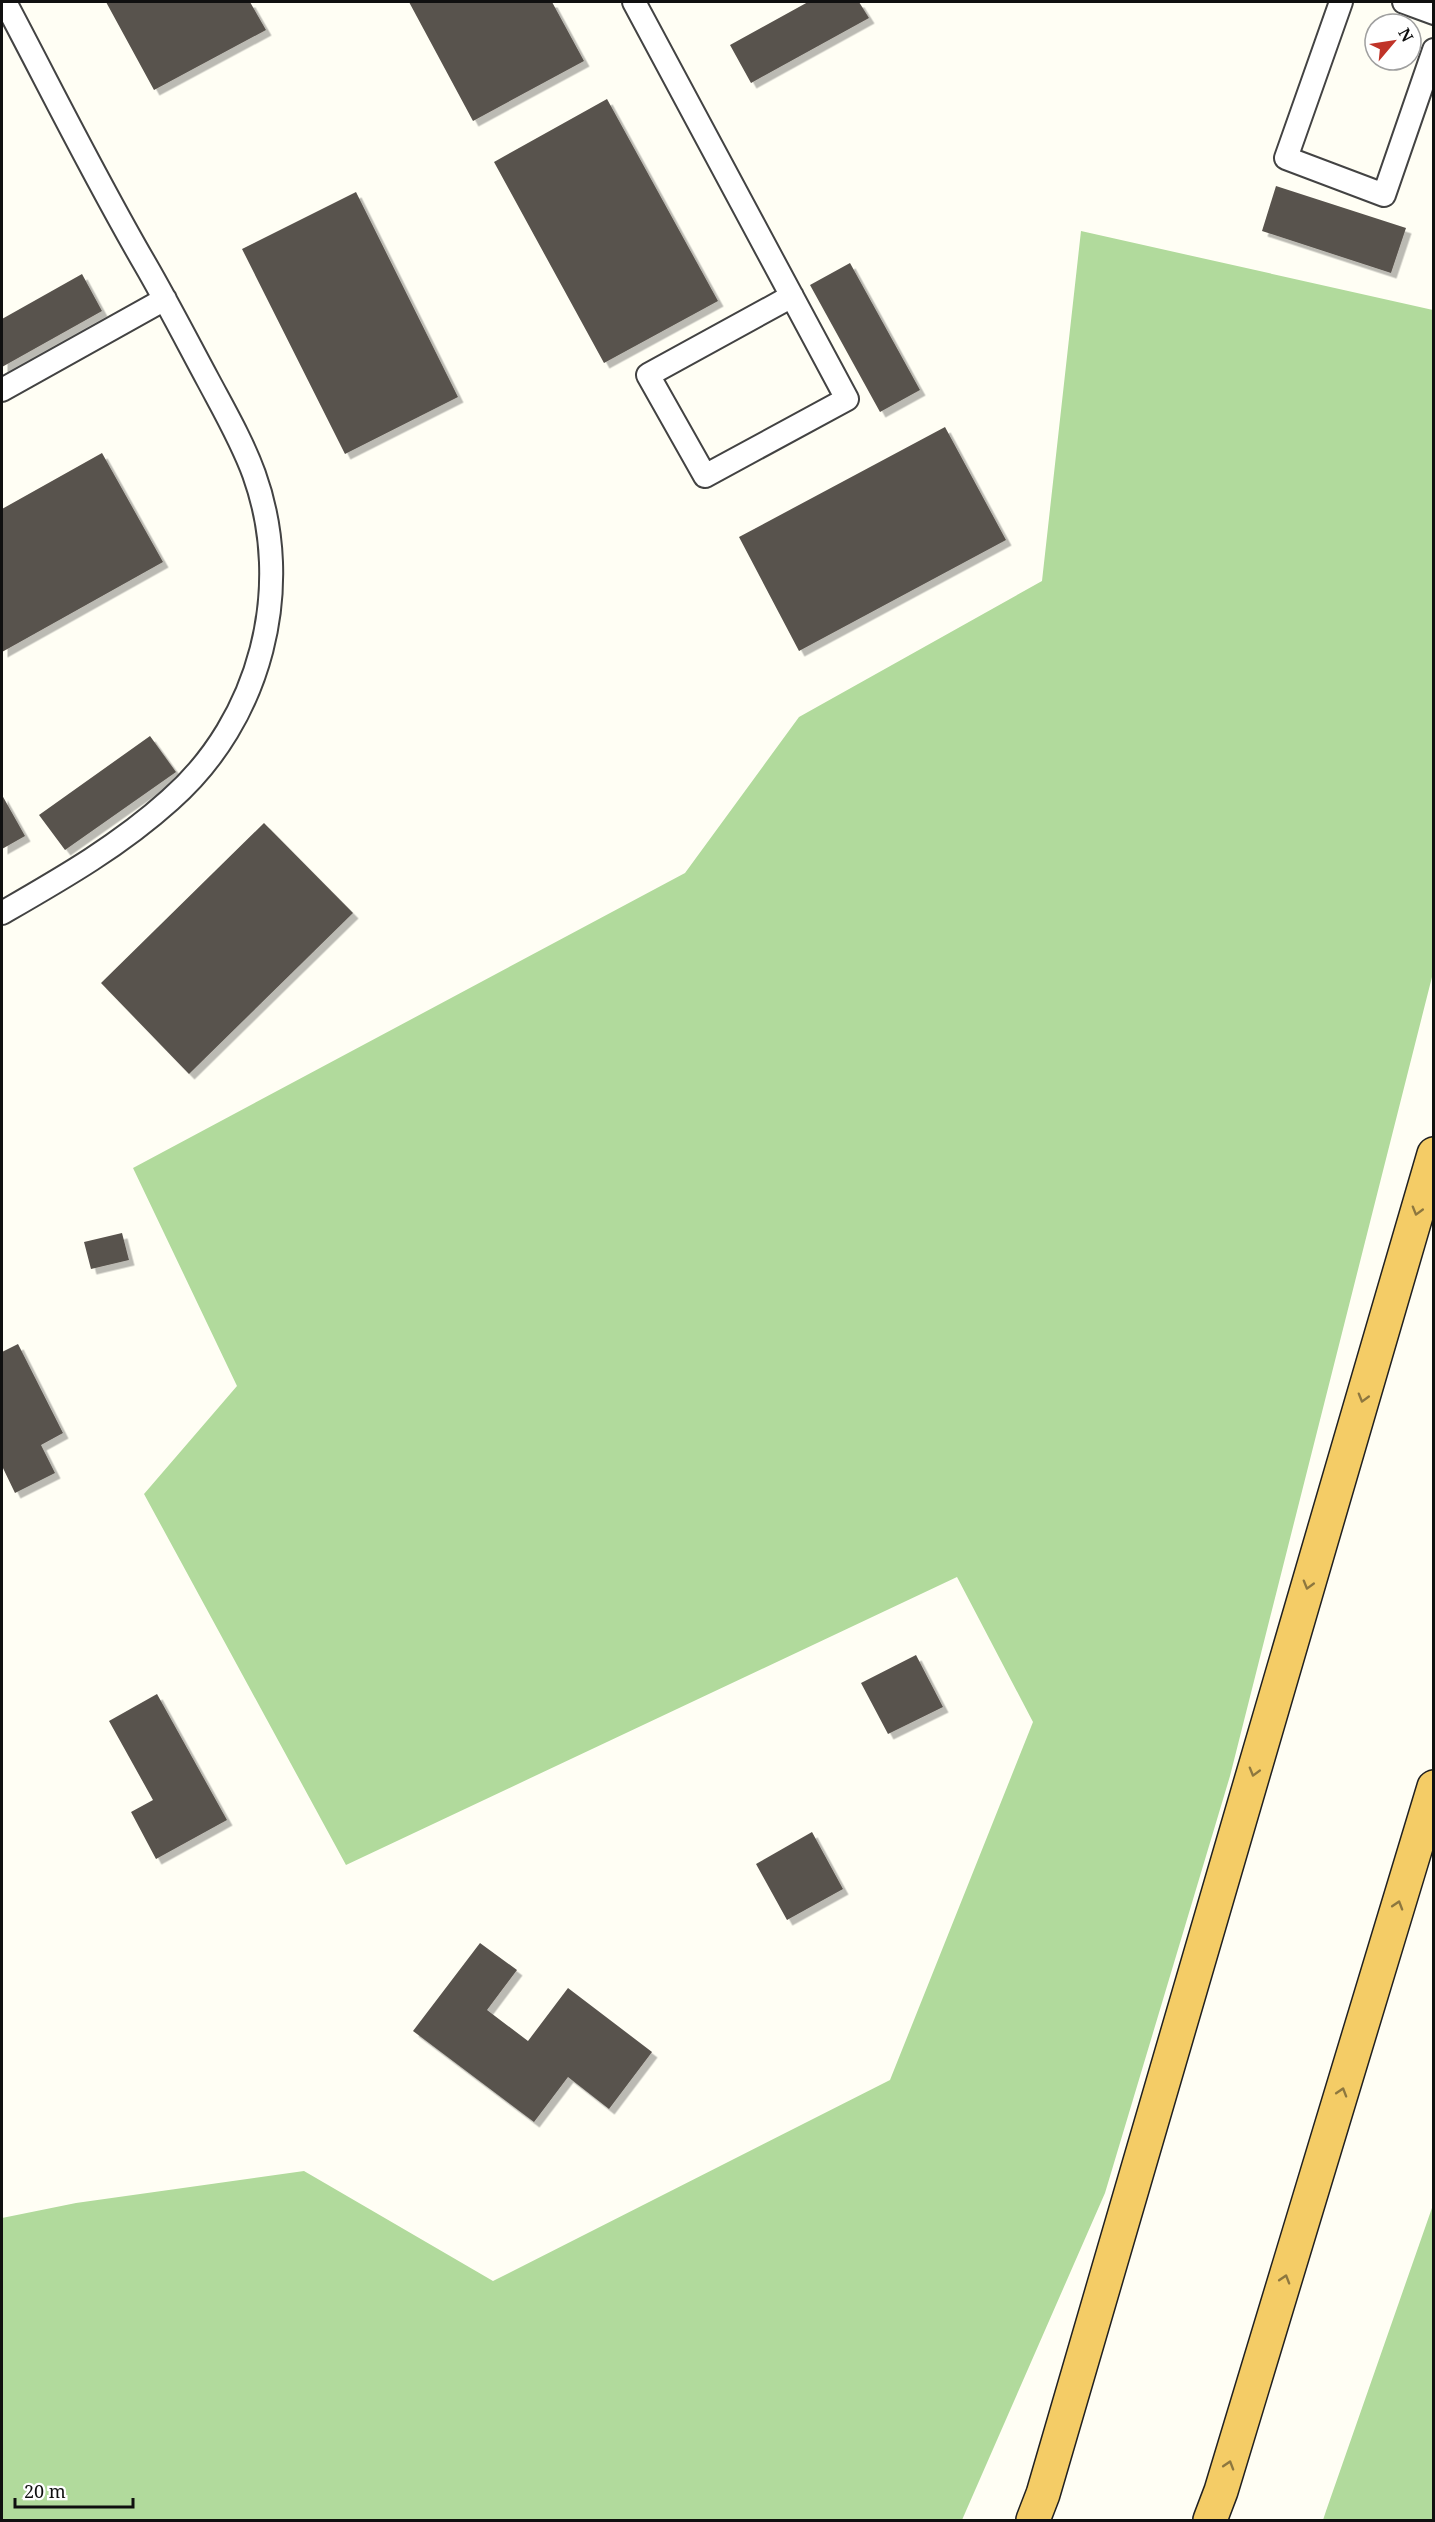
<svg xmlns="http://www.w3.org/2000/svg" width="1435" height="2522" viewBox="0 0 1435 2522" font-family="'Noto Serif',serif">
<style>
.forest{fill:#b1da9c}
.building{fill:#59534d;filter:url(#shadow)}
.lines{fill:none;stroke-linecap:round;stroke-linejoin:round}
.service-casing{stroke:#434343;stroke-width:26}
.trunk-casing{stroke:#212121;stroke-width:36}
.service{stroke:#fff;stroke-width:22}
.trunk{stroke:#f4cc66;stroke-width:33}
.oneway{stroke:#8d773f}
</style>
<defs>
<filter id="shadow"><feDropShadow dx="5.5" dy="5.5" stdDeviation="0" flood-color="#0004"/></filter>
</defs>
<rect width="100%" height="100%" fill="#fffef4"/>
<path class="forest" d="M1081 231 1433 310V973L1230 1776 1105 2193 962 2520H2V2218L76 2203 304 2171 493 2281 890 2080 1033 1722 957 1577 346 1865 144 1494 237 1386 133 1168 685 873 799 717 1042 581Z
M1433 2205V2520H1323L1326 2511Z"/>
<path class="building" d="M106 2H250L266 30 154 90Z
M409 2H552L584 61 473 121Z
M808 2H859L869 18 751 83 730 45Z
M607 99 718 301 604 363 494 162Z
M1276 186 1406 228 1391 273 1262 231Z
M356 192 458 397 345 454 242 249Z
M850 263 920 390 880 412 810 285Z
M82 274 102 311 2 367V319Z
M945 427 1006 540 799 651 739 537Z
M102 453 163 562 2 652V509Z
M150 736 176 772 65 850 39 815Z
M2 795 25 836 2 849Z
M264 823 353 913 189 1074 101 983Z
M122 1233 129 1260 91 1269 84 1242Z
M18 1344 63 1433 41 1445 55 1473 15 1493 2 1466V1352Z
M916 1655 943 1707 888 1734 861 1683Z
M157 1694 227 1820 156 1859 131 1812 153 1800 109 1721Z
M812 1832 843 1889 787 1920 756 1864Z
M480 1943 517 1970 487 2010 528 2041 568 1988 652 2052 609 2109 568 2077 534 2122 413 2031Z"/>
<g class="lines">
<g class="service-casing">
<path id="service" d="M634 2 847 399 705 476 648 375 792 296
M1341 2 1286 158 1384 195 1434 50
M1404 2 1434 13
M2 390 165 299
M2 913C61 879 119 846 170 800 261 720 295 588 254 474 242 441 224 410 208 380 187 341 167 302 145 264 95 178 51 89 5 2"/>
</g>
<g class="trunk-casing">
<path id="trunk" d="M1033 2520 1043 2494 1434 1154
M1210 2520 1221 2491 1434 1787"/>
</g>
<use href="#service" class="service"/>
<use href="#trunk" class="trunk"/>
</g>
<defs><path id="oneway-chevron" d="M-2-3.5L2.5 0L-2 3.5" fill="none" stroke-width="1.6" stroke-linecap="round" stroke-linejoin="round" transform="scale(1.5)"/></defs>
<g class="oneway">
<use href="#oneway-chevron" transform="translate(1417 1211) rotate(106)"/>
<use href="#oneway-chevron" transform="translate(1363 1398) rotate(106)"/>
<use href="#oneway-chevron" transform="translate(1308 1585) rotate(106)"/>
<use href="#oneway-chevron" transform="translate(1254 1772) rotate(106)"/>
<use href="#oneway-chevron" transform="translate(1398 1905) rotate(-73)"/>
<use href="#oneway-chevron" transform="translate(1342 2092) rotate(-73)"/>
<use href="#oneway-chevron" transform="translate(1285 2279) rotate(-73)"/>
<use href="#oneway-chevron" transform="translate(1229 2465) rotate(-73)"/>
</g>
<rect width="1435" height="2522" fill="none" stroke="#101010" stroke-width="6"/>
<g transform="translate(1393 42) rotate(61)"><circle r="28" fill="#ffffff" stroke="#9f9f9f" stroke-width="1.5"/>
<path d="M0-4.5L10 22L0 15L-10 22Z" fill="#c03429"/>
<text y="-9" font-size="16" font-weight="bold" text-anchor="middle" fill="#101010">N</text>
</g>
<path d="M15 2498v9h118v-9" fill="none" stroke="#101010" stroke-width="3"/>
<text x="24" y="2498" font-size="18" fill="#101010" stroke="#ffffff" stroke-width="4.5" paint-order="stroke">20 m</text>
</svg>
